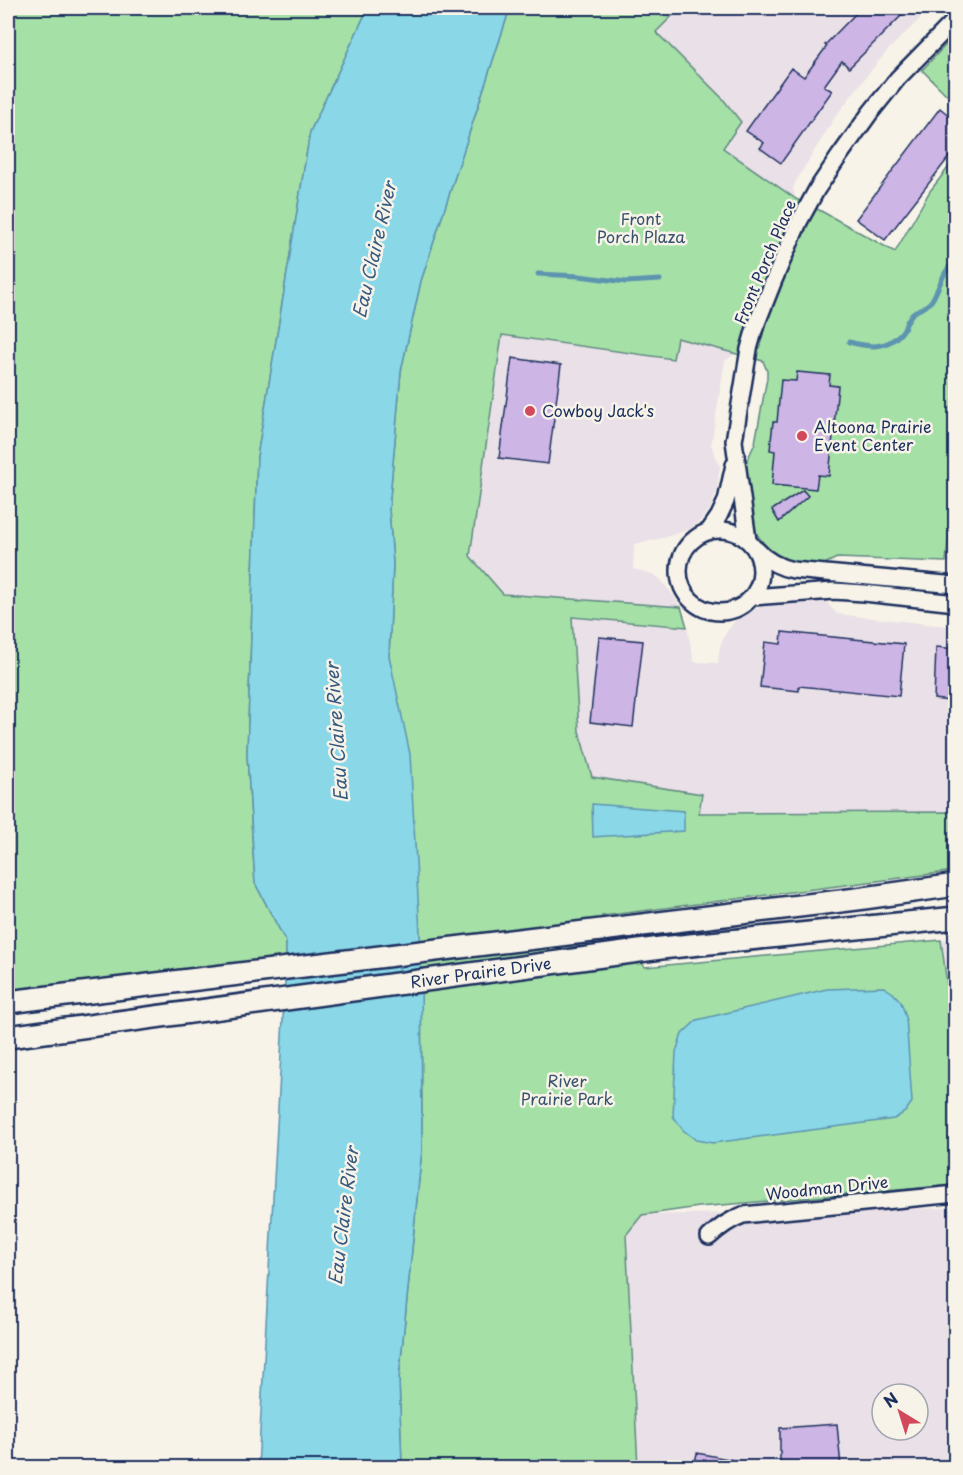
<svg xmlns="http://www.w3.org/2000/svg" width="963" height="1475" viewBox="0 0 963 1475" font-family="'Playpen Sans',sans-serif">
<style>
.built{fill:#eae0e7;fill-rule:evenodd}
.green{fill:#a5e0a6;stroke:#608882;stroke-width:1.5}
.water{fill:#89d7e7;stroke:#5d94b0;stroke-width:1.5}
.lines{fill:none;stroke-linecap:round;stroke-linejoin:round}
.stream{stroke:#5d94b0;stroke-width:5}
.building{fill:#cdb5e5;stroke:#1b2f5e;stroke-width:1.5}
.minor-casing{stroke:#1b2f5e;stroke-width:20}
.secondary-casing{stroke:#1b2f5e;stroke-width:26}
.minor{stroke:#f7f3e8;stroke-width:15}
.secondary{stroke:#f7f3e8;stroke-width:21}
.poi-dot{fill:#d1495b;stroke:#f7f3e8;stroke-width:2}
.labels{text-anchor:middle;stroke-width:5;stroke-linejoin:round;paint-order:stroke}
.park-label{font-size:16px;fill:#37526c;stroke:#f7f3e8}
.street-label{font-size:16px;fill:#1b2f5e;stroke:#f7f3e8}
.poi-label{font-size:16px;fill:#1b2f5e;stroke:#f7f3e8;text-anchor:start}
.water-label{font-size:18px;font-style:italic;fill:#365980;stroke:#f7f3e8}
</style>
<rect width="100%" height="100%" fill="#f7f3e8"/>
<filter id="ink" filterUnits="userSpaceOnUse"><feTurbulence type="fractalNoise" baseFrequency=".0167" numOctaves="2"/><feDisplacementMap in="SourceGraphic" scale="12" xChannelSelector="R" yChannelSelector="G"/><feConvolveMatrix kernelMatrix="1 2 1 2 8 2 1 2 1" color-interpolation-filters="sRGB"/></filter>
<g filter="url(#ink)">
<path class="built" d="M680 8H943L935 15 923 16 888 50 865 78 835 117 796 181 793 189 796 199 723 148 741 122 723 99 656 32Z
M503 334 673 359 677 337 735 354 725 361 711 445 720 466 717 491 710 509 701 520 690 529 663 538 634 544 633 569 653 574 659 578 674 596 681 607 503 594 470 556Z
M955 456V563L946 562Z
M823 599 837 614 955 627V812L699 813 701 794 592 777 579 731 572 616 687 627 694 662 718 663 720 646 727 631 736 620 744 614 757 608 772 604 799 600Z
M955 939V1050L941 940Z
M955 1208V1467H638L626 1235 642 1215ZM882 1394H918V1430H882Z"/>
<path class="green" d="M8 8H368L310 132 257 457 247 755 255 883 286 942V965L8 999Z
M510 8H680L656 32 723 99 741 122 723 148 796 199 821 211 895 252 930 191 955 159 956 456 946 562 837 558 820 566H812L780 558 770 552 756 533 752 523 744 483 746 463 755 443 767 378V371L763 361 677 338 673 359 502 335 470 556 503 594 681 607 687 627 572 617 579 731 592 777 702 794 699 813 955 812V871L602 916 645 967 941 940 956 1050 955 1185 699 1207 642 1215 626 1235 638 1467 402 1468 399 1379 422 1149 421 951 389 656 393 564 389 509 401 371 421 281Z
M955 35V103L922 70Z"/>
<path class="water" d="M368 8H510L421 281 401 371 389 509 393 564 389 656 410 754 421 951 422 1149 399 1379 402 1467H258L286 965V942L255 883 247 754 257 457 310 132Z
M592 804 684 811V831L593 837Z
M884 987 893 993 901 1002 906 1017 912 1102 905 1112 894 1119 713 1143 696 1140 683 1130 673 1116 676 1052 682 1034 697 1020 827 989Z"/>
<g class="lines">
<path class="stream" d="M538 274 579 276 626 282 660 280
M849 342C868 347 886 350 901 333 906 328 907 318 913 313 919 308 927 308 932 300 940 287 943 270 956 260"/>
</g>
<path class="building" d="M861 8H909L849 68 842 61 824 86 832 91 781 163 760 148 764 143 746 131 791 68 804 77 827 46 825 45Z
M940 108 956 121V148L885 240 856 219Z
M512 358 561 365 548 464 499 458Z
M797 372 830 375 829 385 838 386 829 476 818 475 816 489 772 485 775 451 770 450 773 422H777L781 380 796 381Z
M803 490 808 496 779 522 772 510Z
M782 632 904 644 899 696 799 686V691L760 687 765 642 781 644Z
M599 637 643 641 633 727 590 722Z
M936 647 956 649V702L934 699Z
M837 1424 841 1467H780V1428Z
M697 1453 739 1461V1467H694Z"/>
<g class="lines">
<g class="minor-casing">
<path id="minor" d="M679 571a41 41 0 1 1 82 0a41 41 0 1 1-82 0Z
M708 532 719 516 726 501 734 465
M748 540 734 441 749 349 755 328 774 280 799 222 817 189 840 155 870 113 898 78 956 19
M756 549C766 560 778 567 793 570L956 585
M752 597 834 591 864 593 956 603
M709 1237C720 1227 729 1220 743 1215L956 1194"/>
</g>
<g class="secondary-casing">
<g id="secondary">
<path d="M8 1002 857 899 956 885"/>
<path id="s1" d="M8 1037 661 948 956 918"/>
</g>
</g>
<use href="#minor" class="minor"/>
<use href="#secondary" class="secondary"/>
</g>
</g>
<g class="poi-dot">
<circle cx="530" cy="411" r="6"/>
<circle cx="802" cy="436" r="6"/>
</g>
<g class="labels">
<g class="park-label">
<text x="641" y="225">Front<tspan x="641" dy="18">Porch Plaza</tspan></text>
<text x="567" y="1087">River<tspan x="567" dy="18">Prairie Park</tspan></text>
</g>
<g class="street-label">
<text transform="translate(765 262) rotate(-67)" y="6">Front Porch Place</text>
<text dy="6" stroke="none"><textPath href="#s1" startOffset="477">River Prairie Drive</textPath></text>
<text transform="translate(827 1188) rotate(-6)" y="6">Woodman Drive</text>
</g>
<g class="poi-label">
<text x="542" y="417">Cowboy Jack's</text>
<text x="814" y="433">Altoona Prairie<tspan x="814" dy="18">Event Center</tspan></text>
</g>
<g class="water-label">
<text transform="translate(375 250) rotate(-77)" y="6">Eau Claire River</text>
<text transform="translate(337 732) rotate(-94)" y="6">Eau Claire River</text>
<text transform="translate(344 1216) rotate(-83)" y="6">Eau Claire River</text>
</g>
</g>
<rect width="963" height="1475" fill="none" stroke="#f7f3e8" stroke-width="30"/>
<rect x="15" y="15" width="933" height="1445" fill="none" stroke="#1b2f5e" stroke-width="2" filter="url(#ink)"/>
<g transform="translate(900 1412) rotate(322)"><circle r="28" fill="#f7f3e8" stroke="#9fa5b1" stroke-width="1.5"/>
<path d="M0-4.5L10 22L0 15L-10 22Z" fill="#d1495b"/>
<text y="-9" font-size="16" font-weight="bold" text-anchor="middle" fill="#1b2f5e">N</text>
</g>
</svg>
